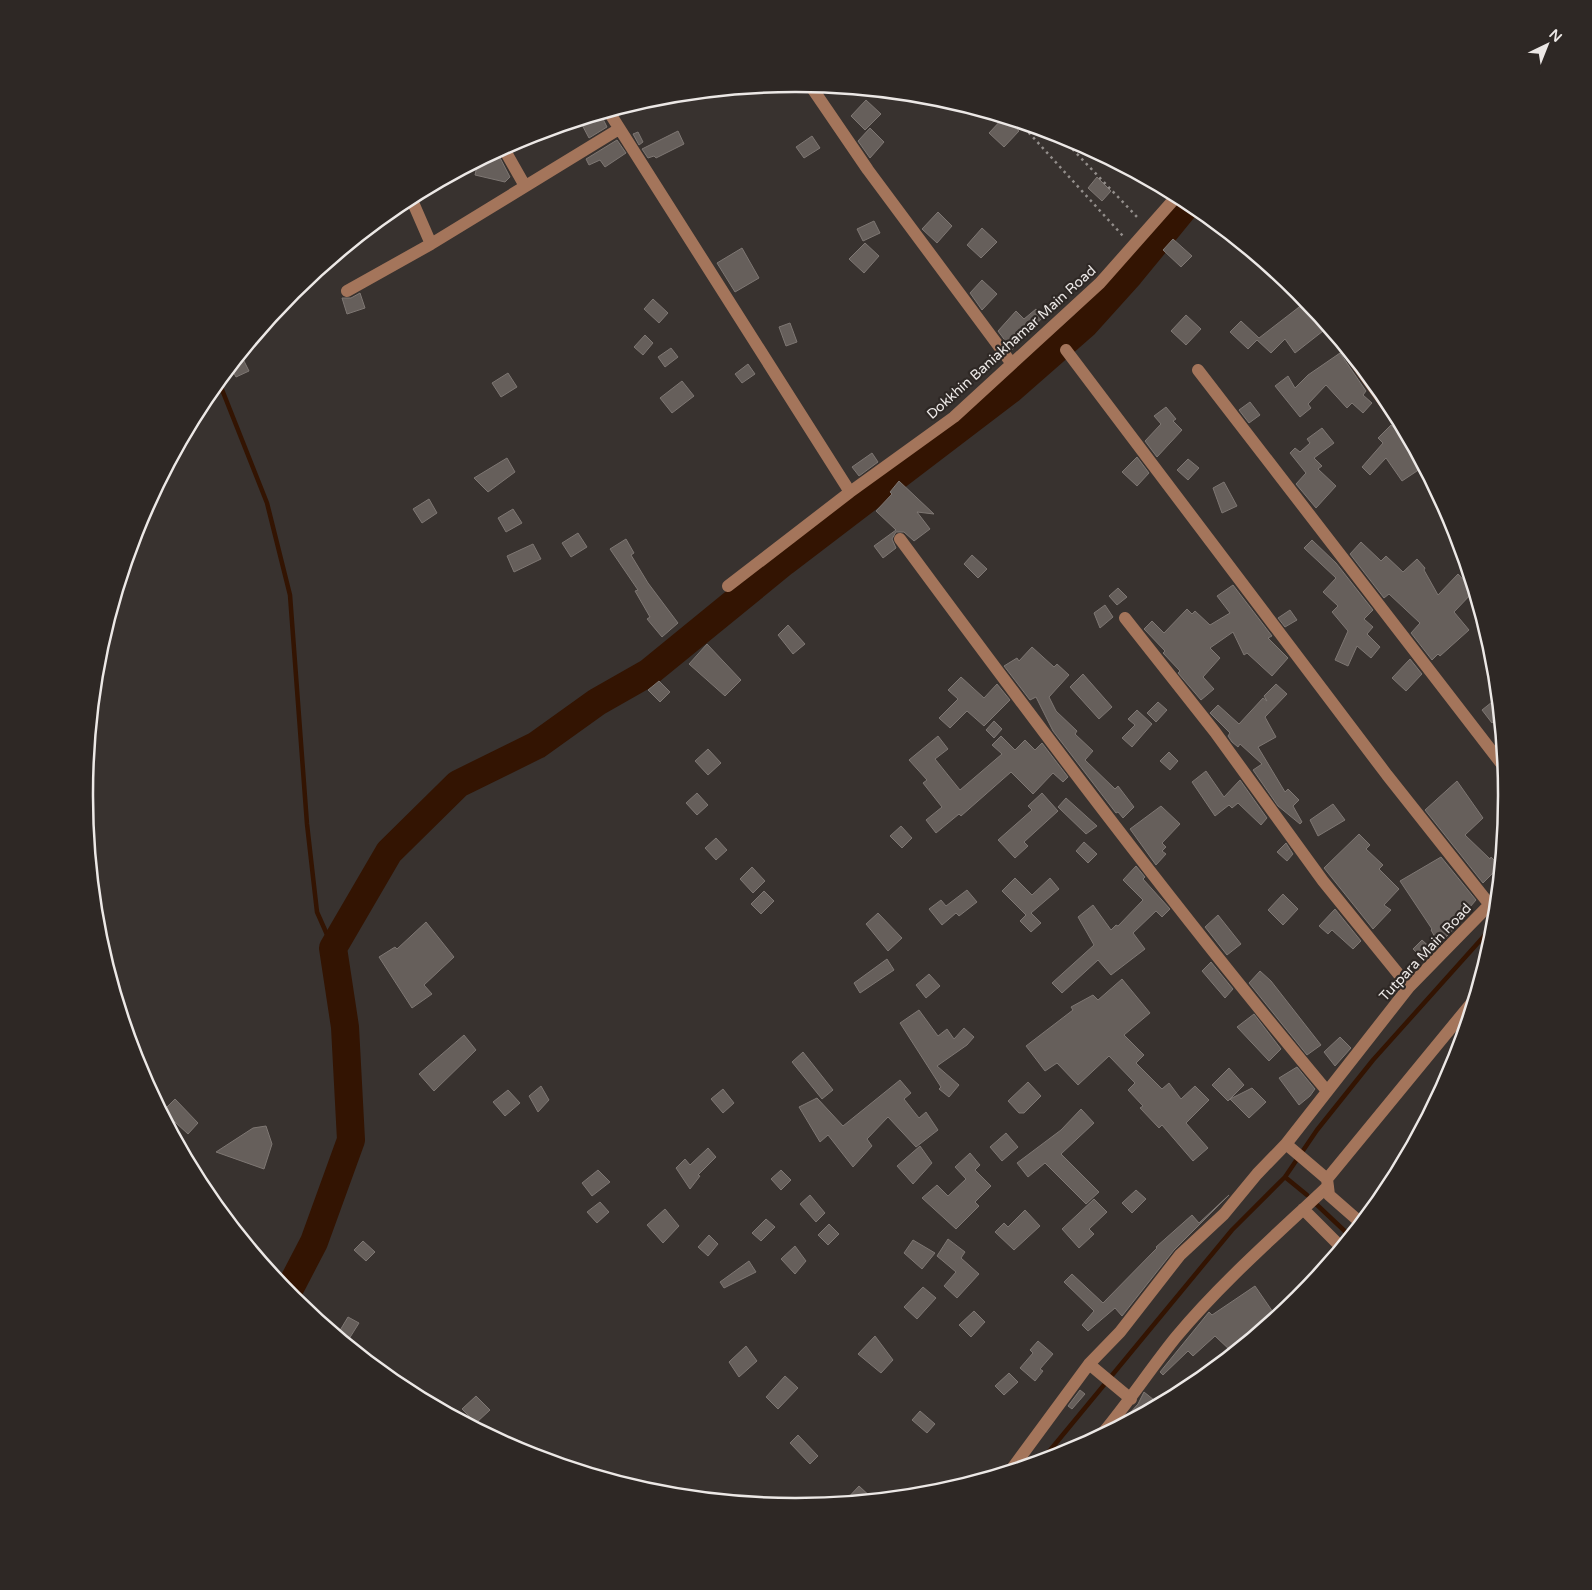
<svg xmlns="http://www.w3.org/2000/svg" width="1592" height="1590" viewBox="0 0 1592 1590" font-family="'Varela Round',sans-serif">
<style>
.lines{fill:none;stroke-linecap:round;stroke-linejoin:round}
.stream{stroke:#331402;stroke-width:4.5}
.river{stroke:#331402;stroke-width:28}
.building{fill:#665f5b;stroke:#7e7773}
.path{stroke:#938e8b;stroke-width:2.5;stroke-dasharray:2.5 4;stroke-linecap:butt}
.minor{stroke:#a4755b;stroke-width:12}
.labels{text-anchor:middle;stroke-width:4.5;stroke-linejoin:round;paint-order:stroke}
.street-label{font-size:14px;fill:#ece8e6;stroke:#2e2825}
.rim{fill:none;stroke:#ece8e6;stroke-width:2.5}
</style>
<rect width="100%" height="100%" fill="#38322f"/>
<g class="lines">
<path class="stream" d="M219 382 267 503 290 595 307 824 317 912 333 948
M1285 1177 1307 1195
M1316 1204 1350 1236
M1042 1460 1232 1230 1285 1177 1317 1130 1373 1060 1494 925"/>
<path class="river" d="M288 1292 314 1242 351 1140 345 1027 333 948 389 852 458 784 537 745 597 702 648 673 784 562 1011 389 1084 325 1130 274 1189 202"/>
</g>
<path class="building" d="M866 100 881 114 865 130 851 116Z
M601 115 607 127 589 138 580 121Z
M1003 118 1019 131 1004 147 989 133Z
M870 128 884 142 870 158 858 141Z
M678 131 684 144 656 158 654 156 648 158 642 149Z
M638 132 643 142 639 145 633 134Z
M812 136 820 148 804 158 796 147Z
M617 140 626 153 605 167 600 160 589 165 586 159Z
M497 152 510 177 505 182 475 175 478 162Z
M1097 177 1111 191 1102 201 1088 188Z
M938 212 952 226 937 243 922 229Z
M874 221 880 233 863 241 857 229Z
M982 228 997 242 981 258 967 245Z
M1173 239 1192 256 1181 267 1163 250Z
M865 243 879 256 864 273 849 259Z
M742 248 759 278 735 292 717 263Z
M982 280 997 294 982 310 970 293Z
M360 293 365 308 347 314 342 298H351Z
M653 299 668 313 659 323 644 309Z
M1303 304 1323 331 1295 353 1285 339 1271 353 1257 340 1248 349 1230 332 1241 321 1259 338Z
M1036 309 1043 317 1012 350 998 331 1016 311 1024 319Z
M1186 315 1201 329 1186 345 1171 331Z
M790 323 797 342 786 346 779 327Z
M645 335 653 343 643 355 634 347Z
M671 348 678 357 665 367 658 357Z
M1340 353 1366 391 1363 395 1372 403 1363 413 1352 403 1347 408 1326 385 1308 404 1311 408 1300 417 1275 386 1288 376 1295 388 1308 375Z
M243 359 249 371 236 377 231 368Z
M748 364 755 374 742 383 735 374Z
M508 373 517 387 501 397 492 383Z
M682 381 694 396 672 413 660 398Z
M1250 402 1260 415 1249 423 1239 410Z
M1166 407 1176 419 1173 421 1182 430 1157 457 1145 441 1161 424 1154 416Z
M1391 425 1401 435 1423 467 1402 481 1386 458 1370 475 1362 467 1383 443 1378 438Z
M1322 428 1334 443 1314 458 1322 466 1318 469 1336 486 1316 508 1296 484 1306 473 1290 453 1295 448 1300 452 1310 443 1307 439Z
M872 453 878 462 859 476 852 467Z
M1137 457 1149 473 1137 486 1122 472Z
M507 458 515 472 488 492 474 478Z
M1188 459 1199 468 1188 480 1177 470Z
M899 481 934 514 917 512 930 529 914 541 904 532H896L892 539 896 548 883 558 874 546 896 530 876 511 892 494 890 492Z
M1224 482 1237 506 1222 513 1213 488Z
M429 499 437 513 422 523 413 509Z
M513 509 522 523 506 532 498 518Z
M578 533 587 547 571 557 562 543Z
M626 539 634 553 631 555 648 583 678 623 662 637 647 619 650 617 635 591 638 590 610 549Z
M1312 540 1336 563 1373 610 1364 619 1373 627 1367 634 1380 647 1371 658 1357 646 1348 666 1335 660 1348 631 1332 612 1338 606 1323 592 1336 578 1304 548Z
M1361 542 1381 561 1386 556 1403 572 1417 559 1425 568 1424 570 1438 595 1458 574 1474 591 1454 612 1469 630 1440 656 1438 654 1432 660 1411 633 1420 623 1389 594 1384 598 1350 554Z
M533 544 541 559 514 572 507 556Z
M972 555 987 569 978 578 964 564Z
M1233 585 1272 636 1268 638 1288 658 1272 676 1247 653 1244 655 1233 632 1210 648 1220 658 1203 677 1214 689 1201 700 1178 673 1180 671 1163 653 1165 651 1144 629 1152 621 1164 633 1187 609 1192 614 1195 611 1210 625 1230 613 1217 596Z
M1118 588 1127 597 1117 605 1109 596Z
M1105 605 1113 617 1100 628 1094 613Z
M1290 610 1297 620 1285 627 1278 618Z
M788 625 805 644 793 654 778 635Z
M707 644 741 680 725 696 689 664Z
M1032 647 1054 667 1057 664 1069 675 1049 697 1056 711 1077 731 1075 734 1093 751 1085 760 1115 789 1118 786 1134 807 1123 818 1118 812 1116 813 1053 731 1036 697 1030 700 1004 666 1017 658 1019 661Z
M1410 659 1422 674 1406 691 1392 678Z
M1083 674 1112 707 1099 719 1070 687Z
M961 677 984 698 997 684 1010 700 984 726 967 711 950 728 939 718 958 699 948 690Z
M659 681 670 692 660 702 648 690Z
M1276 684 1287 694 1265 717 1276 737 1258 747 1285 792 1288 789 1299 800 1293 806 1302 822 1300 824 1278 806 1253 770 1262 764 1240 744 1238 747 1232 742 1228 736 1230 733 1210 713 1218 705 1239 724 1263 698 1267 701 1264 696Z
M1158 702 1167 710 1156 722 1147 713Z
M1492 702 1499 711 1500 716 1492 723 1482 710Z
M1137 710 1152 724 1132 747 1122 738 1135 725 1128 719Z
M994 721 1002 729 994 738 986 730Z
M938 736 948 749 935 759 960 790 1002 754 992 745 1001 736 1015 750 1025 740 1035 750 1042 743 1068 777 1063 782 1053 773 1033 794 1011 772 961 816 959 814 936 833 926 820 942 807 923 783 927 780 909 760Z
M708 749 721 763 708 775 695 761Z
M1169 752 1178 761 1170 770 1160 761Z
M1206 771 1224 797 1240 780 1267 818 1261 825 1238 803 1232 808 1229 805 1215 816 1192 782Z
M1457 781 1483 818 1465 835 1490 859 1491 857 1500 866 1483 883 1425 810Z
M697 793 708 805 697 815 686 803Z
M1042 793 1058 811 1024 842 1028 846 1015 858 998 840 1032 810 1028 806Z
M1066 798 1097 826 1086 834 1058 807Z
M1333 804 1345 820 1318 836 1310 820Z
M1161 806 1180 824 1162 843 1166 847 1162 851 1166 854 1156 865 1130 829Z
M901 826 912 838 902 848 890 836Z
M1359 834 1370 845 1366 849 1383 865 1379 869 1399 889 1384 905 1391 910 1373 929 1324 868Z
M716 838 727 850 716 860 705 848Z
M1084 842 1097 854 1088 863 1076 851Z
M1286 843 1293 854 1287 861 1277 852Z
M1441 857 1476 900 1470 907 1473 910 1439 944 1431 930 1432 929 1400 881Z
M1136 866 1145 877 1143 879 1170 909 1162 917 1156 911 1133 933 1145 949 1111 975 1098 960 1062 993 1052 983 1094 945 1078 917 1093 905 1111 930 1116 925 1118 926 1143 900 1123 880Z
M752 867 765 881 753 893 740 879Z
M1015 878 1032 895 1050 878 1059 889 1031 913 1041 923 1031 932 1020 921 1026 915 1002 891Z
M967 890 977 902 959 916 956 913 942 925 929 909 941 900 946 906Z
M764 891 774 901 761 914 751 904Z
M1283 894 1298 909 1283 925 1268 910Z
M1335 909 1361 941 1353 949 1332 930 1328 934 1319 926Z
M878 913 902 938 888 951 866 924Z
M1218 915 1241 944 1227 955 1205 927Z
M426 922 454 957 424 985 432 994 412 1008 379 957 395 947 397 949Z
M1422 940 1433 950 1424 960 1413 949Z
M887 959 894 970 860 993 854 983Z
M1211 962 1233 989 1225 998 1202 971Z
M1260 971 1271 981 1321 1045 1307 1055 1249 983Z
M929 974 940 986 926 998 916 985Z
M1122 979 1150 1013 1124 1035 1144 1055 1136 1063 1162 1089 1169 1083 1181 1099 1195 1086 1209 1100 1186 1123 1208 1148 1193 1161 1162 1125 1159 1128 1140 1108 1143 1106 1128 1090 1135 1083 1109 1056 1078 1085 1057 1063 1045 1071 1026 1046 1073 1010 1071 1007 1093 995 1098 1000Z
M919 1010 938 1036 947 1029 954 1039 964 1028 974 1037 967 1045 937 1066 959 1085 949 1097 939 1089 941 1087 900 1023Z
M1254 1014 1281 1049 1269 1061 1237 1027Z
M464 1035 476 1050 434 1091 419 1074Z
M1340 1037 1351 1048 1335 1066 1324 1052Z
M803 1052 833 1090 822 1099 792 1062Z
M1297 1067 1315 1089 1310 1096 1299 1105 1279 1078Z
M1229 1068 1244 1085 1228 1101 1212 1085Z
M900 1080 911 1093 904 1099 919 1118 926 1112 938 1130 916 1147 888 1117 867 1139 872 1146 853 1167 828 1135 820 1142 799 1107 817 1098 843 1126Z
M1028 1082 1041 1096 1024 1113H1019L1008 1101Z
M541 1086 549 1100 538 1112 529 1096Z
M1252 1088 1266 1102 1249 1118 1230 1099Z
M723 1089 734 1103 723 1113 711 1099Z
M508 1090 520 1103 505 1116 493 1102Z
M175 1099 198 1123 188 1134 163 1111Z
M1081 1109 1094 1123 1061 1154 1099 1192 1086 1204 1045 1163 1028 1177 1017 1163 1061 1130Z
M266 1126 272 1144 264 1169 216 1152 253 1128Z
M1006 1133 1018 1147 1002 1161 990 1147Z
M920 1146 932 1163 913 1184 897 1166Z
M708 1148 716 1157 698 1175 700 1176 690 1189 676 1168 685 1159 690 1165Z
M970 1153 980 1165 975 1170 991 1186 975 1202 979 1206 956 1229 922 1198 937 1185 948 1196 966 1179 955 1167Z
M598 1170 610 1182 592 1196 582 1183Z
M781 1170 791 1180 781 1190 771 1179Z
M1136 1190 1146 1199 1132 1213 1122 1203Z
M810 1195 825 1213 816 1222 800 1204Z
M1229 1195 1174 1250 1122 1316 1115 1308 1088 1331 1082 1325 1094 1311 1064 1282 1072 1274 1103 1303 1157 1248 1156 1247 1192 1215 1199 1223Z
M1094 1199 1107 1212 1089 1229 1094 1234 1079 1248 1062 1229Z
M600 1202 609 1212 597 1223 587 1212Z
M665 1209 679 1226 663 1243 647 1225Z
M1025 1210 1040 1226 1014 1250 995 1232 1004 1223 1008 1227Z
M766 1219 775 1227 761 1241 752 1233Z
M829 1224 839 1234 828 1245 818 1235Z
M709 1235 718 1244 708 1256 698 1247Z
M948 1239 965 1252 961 1258 979 1274 957 1298 944 1286 956 1272 937 1256Z
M913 1240 935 1253 922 1269 904 1253Z
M363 1241 375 1252 366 1261 354 1250Z
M795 1246 806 1261 795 1274 781 1259Z
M749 1261 756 1272 724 1288 720 1282Z
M1255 1286 1275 1315 1252 1331 1232 1352 1215 1336 1193 1356 1188 1351 1163 1375 1160 1372 1209 1312 1212 1315Z
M923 1287 936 1298 917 1319 904 1307Z
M974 1311 985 1322 971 1337 959 1325Z
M348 1317 359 1323 349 1339 339 1332Z
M875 1336 893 1360 881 1373 858 1354Z
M1038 1341 1053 1354 1040 1369 1043 1371 1035 1381 1020 1368 1033 1353 1030 1350Z
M746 1346 757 1361 739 1377 729 1362Z
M1009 1373 1018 1382 1004 1395 995 1386Z
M785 1376 798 1388 778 1409 766 1397Z
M1080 1390 1085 1394 1072 1409 1068 1406Z
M1144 1392 1159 1404 1120 1424 1138 1404Z
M476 1396 490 1410 476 1423 462 1409Z
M920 1411 935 1424 927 1433 912 1420Z
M798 1435 818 1456 810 1464 790 1443Z
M859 1486 873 1499 845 1501Z"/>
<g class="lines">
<path class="path" d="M1020 123 1123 236
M1059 135 1139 219"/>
<path class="minor" d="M810 85 868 170 1012 364
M609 112 850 492
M504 149 525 186
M411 198 431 244
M347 291 431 244 619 129
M1066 350 1387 775 1490 905
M1354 360 1402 427
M1198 370 1504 767
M900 539C1038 726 1178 913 1327 1091
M728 586 850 492 954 417 1100 283 1177 196
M1125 618 1215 732 1323 881 1409 987
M1286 1144 1327 1179 1474 1000
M1327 1179 1329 1195 1361 1223
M1303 1209 1341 1247
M1089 1364 1131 1399
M1102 1434C1128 1403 1151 1368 1176 1337 1222 1282 1276 1235 1328 1186
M1011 1470 1089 1364 1120 1332 1180 1255 1224 1214 1257 1174 1286 1144 1409 987 1497 897"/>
</g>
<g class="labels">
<g class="street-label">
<text transform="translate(1011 342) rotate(-42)" y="5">Dokkhin Baniakhamar Main Road</text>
<text transform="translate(1425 952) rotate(-47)" y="5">Tutpara Main Road</text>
</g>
</g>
<path d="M0 0H1592V1590H0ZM795 92H796A702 702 0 0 1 1498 794V796A702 702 0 0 1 796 1498H795A702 702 0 0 1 93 796V794A702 702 0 0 1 795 92Z" fill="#2e2825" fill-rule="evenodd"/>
<path class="rim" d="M795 92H796A702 702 0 0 1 1498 794V796A702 702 0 0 1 796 1498H795A702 702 0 0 1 93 796V794A702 702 0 0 1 795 92Z"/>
<g transform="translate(1547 45) rotate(43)" stroke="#2e2825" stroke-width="4" paint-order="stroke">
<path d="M0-4L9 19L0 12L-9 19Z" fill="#ece8e6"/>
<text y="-8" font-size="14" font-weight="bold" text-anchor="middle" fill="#ece8e6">N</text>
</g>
</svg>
